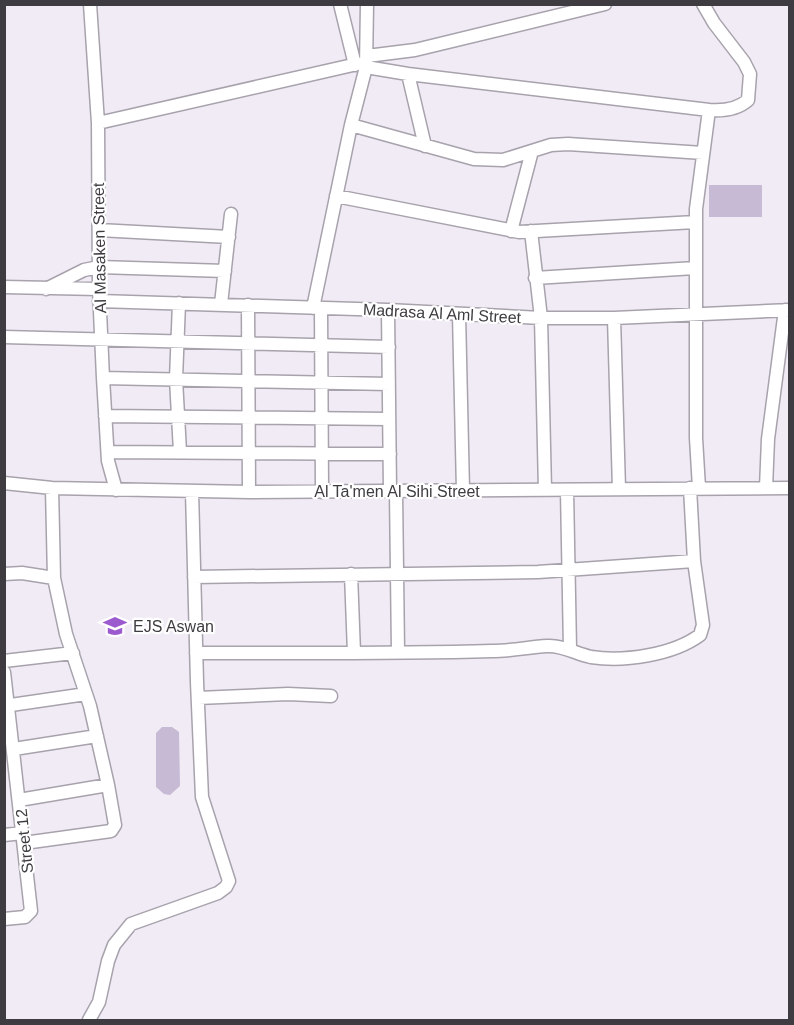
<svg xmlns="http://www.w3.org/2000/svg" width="794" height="1025" viewBox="0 0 794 1025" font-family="Helvetica,sans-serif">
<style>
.pitch{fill:#c7bad5}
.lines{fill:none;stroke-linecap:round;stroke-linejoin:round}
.minor-casing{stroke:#a7a2ac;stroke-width:15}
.minor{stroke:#fff;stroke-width:12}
.labels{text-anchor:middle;stroke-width:4.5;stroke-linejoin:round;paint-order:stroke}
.street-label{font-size:16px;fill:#3e3c40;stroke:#fff}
.poi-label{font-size:16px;fill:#3e3c40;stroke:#fff;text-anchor:start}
</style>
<rect width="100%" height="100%" fill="#f1ebf6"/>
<path class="pitch" d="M709 185H762V217H709Z
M162 727H172L179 732 180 786 170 795 164 794 156 787V733Z"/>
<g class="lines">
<g class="minor-casing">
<path id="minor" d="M90 4 98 123 99 289 103 378 108 461 116 490
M340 4 355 65
M367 56 415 50 605 4
M366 67 408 74 709 110C723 111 737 110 748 100L750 74 744 62 714 23 703 4
M408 74 425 146
M98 123 366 62
M351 125 474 159 503 160 551 145 568 144 703 153
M336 196 519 232 695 222
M99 230 229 237
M511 231 532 151
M531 231 541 318 545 490
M535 278 695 268
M4 287 99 289
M46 289 84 270 99 267 225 271
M99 301 388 310 541 318H614L790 310
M179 303 176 379 180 452
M221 304 231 214
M248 305 249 492
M313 308 351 125 366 67 367 4
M321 308 322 492
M388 310 390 492
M459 314 463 491
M614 318 619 489
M4 337 389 347
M103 378 389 384
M105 416 389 419
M108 452 390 454
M4 483 52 488 249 492 790 488
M52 488 54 578
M699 488 696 438V209L709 110
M766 488 768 439 785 310
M567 490 570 649
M396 492 398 652
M4 574 22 573 54 578 66 634 90 706 108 785 115 825 111 831 24 843
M351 574 354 653
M194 577 538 572 694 561
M196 653C295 653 394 654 492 651 511 651 529 647 547 646 563 645 576 654 591 657 624 662 673 655 700 635L703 625 694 561 690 488
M4 661 73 653
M4 672 31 911 25 917 4 919
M198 698 288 694 331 696
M4 706 86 694
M14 749 97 736
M19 800 108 785
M4 835 23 833
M89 1020 99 1002 108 961 114 945 131 924 218 893 226 887 229 881 202 797 197 682 192 491"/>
</g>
<use href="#minor" class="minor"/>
</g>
<defs>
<g id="school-bare" transform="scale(1.8)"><path d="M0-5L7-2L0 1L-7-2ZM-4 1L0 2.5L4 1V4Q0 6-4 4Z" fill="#9c5acf" stroke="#fff" stroke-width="2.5" paint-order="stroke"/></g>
</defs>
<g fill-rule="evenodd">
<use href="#school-bare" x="115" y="626"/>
</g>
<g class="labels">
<g class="street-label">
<text transform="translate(99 248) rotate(-91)" y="6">Al Masaken Street</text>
<text transform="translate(442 313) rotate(3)" y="6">Madrasa Al Aml Street</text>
<text x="397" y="497">Al Ta'men Al Sihi Street</text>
<text transform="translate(24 841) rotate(-96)" y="6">Street 12</text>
</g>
<g class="poi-label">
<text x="133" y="632">EJS Aswan</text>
</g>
</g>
<rect width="794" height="1025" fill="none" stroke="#3e3c40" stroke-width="12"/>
</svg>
